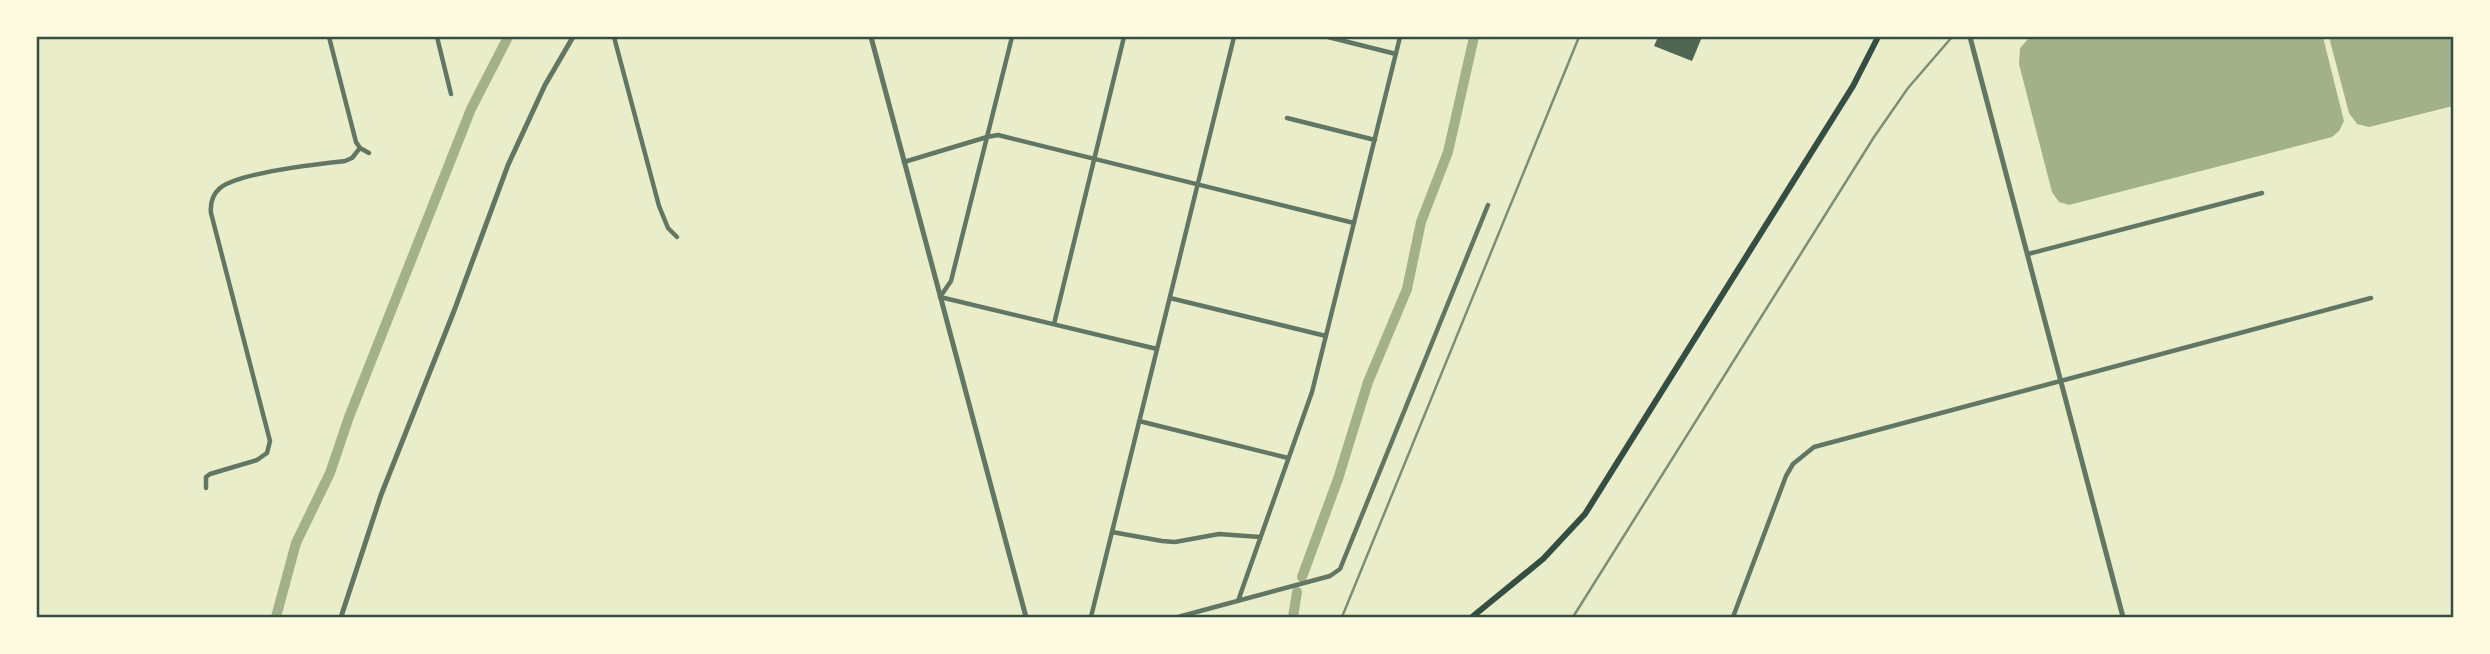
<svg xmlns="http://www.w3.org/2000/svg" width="2490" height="654" viewBox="0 0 2490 654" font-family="Mulish,sans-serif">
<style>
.water{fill:#a3b18a}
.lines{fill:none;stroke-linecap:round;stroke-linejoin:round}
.canal{stroke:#a3b18a;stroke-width:10}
.building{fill:#4f6655}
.minor{stroke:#617663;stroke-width:4.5}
.tertiary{stroke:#617663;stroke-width:5}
.primary{stroke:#344e41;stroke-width:6}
.rail{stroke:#7c8e77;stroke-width:2.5}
.neatline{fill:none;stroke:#344e41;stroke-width:2.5}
</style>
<rect width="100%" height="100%" fill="#e9edc9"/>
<path class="water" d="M2030 37H2323L2344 121 2339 131 2332 137 2069 205 2059 202 2052 192 2019 64 2020 48Z
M2329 37H2453V106L2369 127 2357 124 2349 113Z"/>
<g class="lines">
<path class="canal" d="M1302 577 1338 479 1368 382 1407 289 1421 222 1448 152 1474 37
M276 617 296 543 330 473 349 417 471 109 508 37
M1293 617 1297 592"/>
</g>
<path class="building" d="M1658 37H1702L1692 61 1654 46Z"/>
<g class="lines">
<path class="minor" d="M329 37 356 142 360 148 369 153
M437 37 451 94
M614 37 659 206 668 228 677 237
M1012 37 951 281 940 297 1157 349
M1328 37 1396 54
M1287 118 1375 140
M904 162 987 137 998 135 1354 223
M2028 254 2262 193
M1170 298 1326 336
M1054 324 1124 37
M1139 421 1288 458
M206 488V477L210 474 257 460 267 453 270 441 211 213C210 203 212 195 220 188 240 172 317 164 345 161L352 158 360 148
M1112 532 1162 541 1175 542 1219 534 1260 537
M1238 601 1312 392 1400 37
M1091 617 1234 37
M1178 617 1330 576 1340 569 1488 205
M1733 617 1786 476 1793 464 1814 447 2371 298"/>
<path class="tertiary" d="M871 37 1026 617
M1970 37 2123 617
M341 617 381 495 454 311 508 165 545 85 573 37"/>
<path class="primary" d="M1472 617 1543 559 1585 514 1853 86 1878 37"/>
<path class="rail" d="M1342 617 1579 37
M1573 617 1874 137 1908 88 1952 37"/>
</g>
<rect width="2490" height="654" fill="none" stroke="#fefae0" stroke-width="77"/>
<rect x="38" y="38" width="2414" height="578" class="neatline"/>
</svg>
